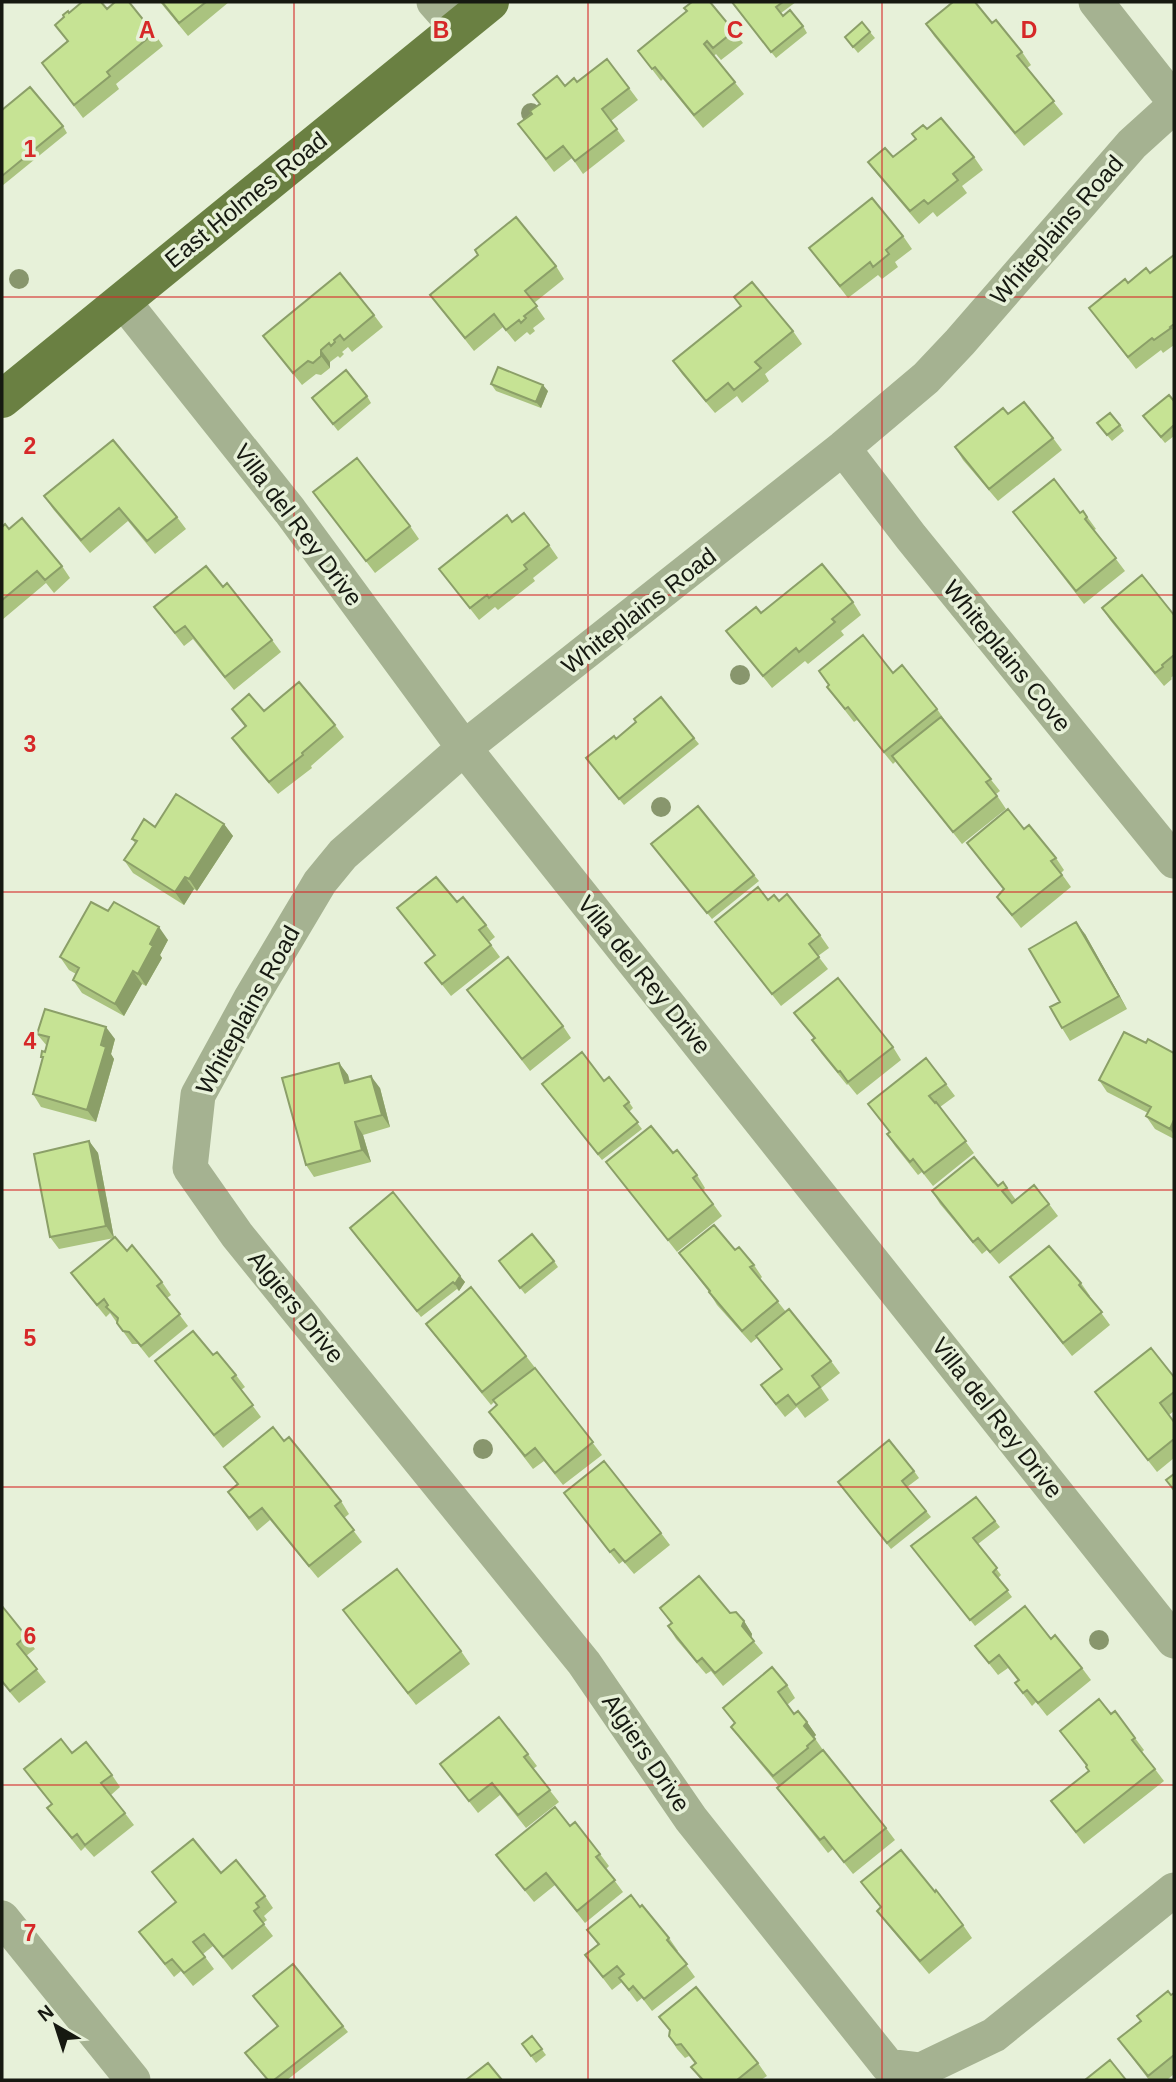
<svg xmlns="http://www.w3.org/2000/svg" width="1176" height="2082" viewBox="0 0 1176 2082" font-family="Helvetica,sans-serif">
<style>
.lines{fill:none;stroke-linecap:round;stroke-linejoin:round}
.minor{stroke:#a5b291;stroke-width:35}
.major{stroke:#6a8042;stroke-width:38}
.tree{fill:#88966d}
.wall{fill:#aac37f}
.shaded-wall{fill:#8b9f68}
.building{fill:#c6e394;stroke:#8b9f68;stroke-width:2}
.grid{fill:none;stroke:#d62828;stroke-width:2;stroke-opacity:0.55}
.labels{text-anchor:middle;stroke-width:7;stroke-linejoin:round;paint-order:stroke}
.street-label{font-size:24px;fill:#161911;stroke:#e7f1d9}
.grid-label{font-size:23px;text-anchor:middle;font-weight:bold;fill:#d62828;stroke:#e7f1d9;stroke-width:7;stroke-linejoin:round;paint-order:stroke}
</style>
<rect width="100%" height="100%" fill="#e7f1d9"/>
<g class="lines">
<path class="minor" d="M434 2 457 28
M1096 2 1174 101
M1174 106 1132 144 960 342 926 378 843 448 464 748 343 854 320 882 251 998 198 1095 190 1168 237 1235 584 1663 691 1819 888 2066 921 2070 994 2035 1174 1890
M123 301 290 511 464 748 1174 1641
M843 448 911 537 1174 861
M2 1918 133 2080"/>
<path class="major" d="M2 399 490 2"/>
</g>
<g class="tree">
<circle cx="531" cy="113" r="10"/>
<circle cx="19" cy="279" r="10"/>
<circle cx="740" cy="675" r="10"/>
<circle cx="661" cy="807" r="10"/>
<circle cx="483" cy="1449" r="10"/>
<circle cx="1099" cy="1640" r="10"/>
</g>
<path class="wall" d="M160 2H229L188 36Z
M731 2H796L781 13 783 16 803 26 807 33 776 58Z
M107 9 154 33 163 46 116 84 119 89 83 118 42 63 68 42 55 25 69 13Z
M992 23 1022 52 1031 65 1027 68 1063 114 1024 146 934 36 926 24Z
M734 31 743 43 721 60 716 54 714 56 744 94 703 128 663 79 661 81 638 51Z
M870 32 875 38 858 53 845 37Z
M577 82 629 88 638 100 611 121 625 141 583 174 572 158 554 172 518 124 565 86Z
M2 110 63 126 67 133 2 186Z
M927 129 974 157 983 170 962 186 967 193 937 217 933 212 919 224 877 174 868 162 893 157Z
M903 236 912 249 895 262 898 267 882 279 878 275 848 298 809 248Z
M1174 255V345L1163 353 1161 350 1136 369 1089 308 1128 283 1150 273Z
M556 266 564 279 534 303 545 319 533 328 535 331 530 335 527 332 515 342 503 327 474 351 430 295Z
M734 297 793 331 802 344 765 374 769 381 742 403 737 396 715 413 682 374 673 361 741 306Z
M374 315 383 327 352 352 348 347 342 352 344 354 340 358 338 356 330 362V368L321 375 316 374 302 385 263 336Z
M491 384 548 391 541 408 496 391Z
M367 396 371 403 338 431 312 398Z
M1174 401V436L1165 443 1143 416Z
M1008 414 1053 438 1062 450 998 501 963 460 955 447Z
M1097 423 1120 425 1124 431 1112 441Z
M313 492 410 526 419 539 375 573Z
M44 496 177 517 186 529 155 554 128 521 90 553 53 509Z
M1083 511 1096 529 1094 530 1125 571 1084 604 1013 512 1080 513Z
M512 522 549 545 558 558 533 578 535 581 498 610 495 607 479 620 439 569Z
M2 527 9 529 62 566 70 578 54 593 46 583 2 620Z
M223 587 272 640 281 652 234 690 193 639 184 646 154 607Z
M853 602 861 615 841 631 844 635 808 664 805 661 772 688 726 631 761 613Z
M1102 608 1174 615V675L1171 678 1172 679 1164 686 1110 620Z
M819 671 893 673 937 709 946 722H945L1000 791 996 794 1006 809 962 844 896 761 893 764 857 720 854 722 836 699 827 687 829 686Z
M232 709 264 711 335 725 344 737 311 766 312 768 278 794 241 751 232 738 245 727Z
M694 738 699 744 624 805 586 758 616 739Z
M224 824 233 836 197 891 194 889 184 905 133 873 124 860 135 843 132 839 155 827Z
M1024 829 1056 858 1064 870 1061 873 1071 887 1021 928 997 897 1004 889 967 843Z
M651 844 754 875 759 881 712 919Z
M768 900 779 901 820 935 829 948 818 956 828 969 781 1006 715 922Z
M457 902 486 925 495 937 489 942 500 957 451 996 425 963 435 956 397 908Z
M108 911 168 940 160 955 162 958 146 986 142 984 124 1016 82 993 73 980 76 974 69 970 60 957Z
M1085 934 1127 1009 1070 1041 1062 1028 1060 1002Z
M467 990 563 1026 571 1038 530 1071Z
M794 1013 893 1047 901 1060 857 1095 848 1084 847 1085 821 1053 812 1040 814 1039Z
M37 1034 115 1039 111 1054 114 1059 96 1122 41 1107 33 1094 43 1059 41 1057 45 1052 47 1046Z
M1146 1043 1174 1053V1139L1155 1129 1146 1116 1148 1113 1107 1092 1099 1080Z
M339 1063 348 1075 350 1082 380 1088 390 1127 363 1135 371 1162 314 1177 306 1165Z
M604 1081 629 1102 633 1108 629 1112 642 1129 602 1160 546 1090Z
M946 1084 955 1096 940 1107 974 1153 933 1186 922 1172 918 1175 895 1146 887 1134 889 1132 868 1104Z
M89 1141 98 1153 114 1238 127 1251 162 1282 171 1295 167 1298 188 1326 149 1358 138 1344H132L110 1313 106 1317 80 1285 71 1273 114 1238 59 1249 50 1237Z
M673 1153 697 1175 705 1188 703 1190 722 1216 677 1252 606 1162Z
M1003 1182 1016 1200 1049 1204 1058 1216 999 1264 987 1250 982 1254 940 1204 932 1191 998 1186Z
M354 1234 460 1276 465 1282 459 1291 457 1289 421 1317Z
M735 1250 754 1265 762 1277 760 1279 786 1312 831 1361 840 1373 821 1388 829 1400 805 1418 797 1407 785 1417 770 1398 761 1385 781 1369 757 1338 751 1343 717 1305 709 1292 679 1253Z
M499 1261H554L558 1267 525 1294Z
M1010 1277 1081 1283 1090 1296H1089L1110 1325 1072 1356Z
M426 1324 526 1356 602 1455 563 1485 544 1461 533 1469 489 1412 497 1405 494 1402 491 1405 435 1336Z
M213 1355 236 1375 245 1387 241 1390 261 1417 223 1448 155 1361Z
M1174 1377V1411L1169 1415 1174 1422V1458L1157 1472 1095 1392Z
M284 1441 341 1501 349 1514 344 1518 362 1542 318 1578 270 1520 257 1531 228 1492 238 1484 224 1467Z
M914 1471 919 1478 907 1487 931 1517 891 1549 843 1489Z
M564 1493 661 1533 670 1545 634 1574 623 1561 619 1564Z
M976 1497 1000 1527 978 1544 1001 1575 998 1578 1012 1597 975 1626 916 1552Z
M2 1606 35 1649 26 1656 46 1682 19 1703 2 1683Z
M660 1608 730 1613 744 1621 752 1634 751 1638 763 1653 723 1686 711 1671 706 1674 676 1639 668 1626 671 1623Z
M343 1610 461 1651 470 1664 416 1705Z
M1051 1639 1082 1668 1091 1680 1047 1716 1036 1702 1032 1706 1015 1683 1018 1681 1008 1668 998 1675 975 1646Z
M787 1685 795 1698 787 1705 794 1714 807 1722 816 1735 814 1737 823 1750 886 1828 895 1840 853 1874 833 1849 828 1853 786 1800 777 1788 779 1786 740 1739 731 1727 735 1724 723 1708Z
M1111 1714 1135 1738 1144 1750 1142 1752 1164 1781 1084 1844 1051 1801 1089 1771 1086 1766 1060 1731Z
M72 1753 112 1775 120 1787 111 1795 134 1825 94 1857 85 1847 81 1851 56 1820 47 1808 52 1804 24 1769Z
M528 1754 537 1766 533 1769 559 1802 526 1828 500 1795 478 1813 440 1764Z
M570 1826 600 1854 609 1866 606 1869 623 1892 585 1923 555 1885 534 1902 496 1855Z
M152 1872 221 1873 265 1896 273 1908 264 1916 267 1920 263 1923 273 1936 232 1970 213 1946 203 1954 214 1969 193 1986 181 1971 174 1977 139 1932 176 1903Z
M861 1882 963 1925 972 1938 929 1974 886 1923 877 1911 881 1908Z
M640 1907 669 1938 678 1951 677 1952 695 1977 652 2011 642 1998 637 2002 622 1982 612 1990 585 1955 598 1945 587 1930Z
M1174 1993V2074L1167 2080H1149L1118 2039Z
M253 1996 343 2026 348 2032 287 2080H267L245 2053 278 2027Z
M659 2017 758 2063 767 2076 761 2080H701L691 2067 695 2064 689 2056 685 2058 677 2049 669 2036 670 2031Z
M532 2036 546 2055 536 2063 522 2044Z"/>
<path class="shaded-wall" d="M321 350 330 362V368L321 356Z
M543 385 548 391 541 408 536 402Z
M224 824 233 836 197 891 189 879Z
M185 877 194 889 184 905 175 892Z
M1076 922 1085 934 1127 1009 1119 996Z
M159 927 168 940 160 955 162 958 146 986 138 974 150 944Z
M133 971 142 984 124 1016 115 1004Z
M106 1027 115 1039 111 1054 114 1059 96 1122 87 1110Z
M339 1063 348 1075 353 1096 345 1083Z
M371 1076 380 1088 390 1127 382 1115Z
M1174 1120V1135L1170 1129Z
M355 1122 363 1135 371 1162 362 1150Z
M89 1141 98 1153 114 1238 106 1226Z
M460 1276 465 1282 459 1291 455 1284Z
M744 1621 752 1634 751 1639 742 1626Z
M807 1722 816 1735 813 1738 804 1726Z"/>
<path class="building" d="M82 2H101L107 9 115 2H129L154 33 107 72 110 76 74 105 42 63 68 41 55 25 64 17 63 15 68 11 69 13Z
M162 2H206L179 23Z
M692 2H710L734 31 713 48 707 41 704 44 735 82 694 115 655 67 652 69 638 51 687 11 684 8Z
M732 2H783L776 7 783 16 790 10 803 26 771 52Z
M953 2H975L992 23 996 20 1022 52 1017 56 1054 101 1015 133 926 24Z
M862 22 870 32 853 47 845 37Z
M607 59 629 88 602 109 617 129 575 161 563 146 546 159 518 124 532 114 530 111 540 104 533 95 557 76 565 86 574 78 577 82Z
M30 87 63 126 2 176V110Z
M941 118 974 157 953 174 958 180 928 204 924 200 910 211 868 162 885 148 893 157 916 139 912 134 923 125 927 129Z
M872 198 903 236 886 250 889 254 873 267 870 262 840 286 809 248Z
M516 217 556 266 525 291 537 306 524 316 526 318 521 323 519 320 506 330 494 314 465 338 430 295 478 255 475 250Z
M1174 255V324L1170 327 1171 328 1154 340 1152 338 1128 357 1089 308 1125 279 1128 283 1146 268 1150 273Z
M340 273 374 315 344 340 340 335 334 340 335 342 331 346 329 343 321 350V356L313 363 308 361 293 373 263 336Z
M752 282 793 331 755 362 761 368 734 390 728 383 706 401 673 361 741 306 734 297Z
M498 367 543 385 536 402 491 384Z
M346 370 367 396 333 424 312 398Z
M1169 395 1174 401V425L1161 437 1143 416Z
M1024 402 1053 438 989 489 955 447 1003 408 1008 414Z
M1110 413 1120 425 1107 435 1097 423Z
M113 440 177 517 147 541 119 508 81 540 44 496Z
M357 458 410 526 366 561 313 492Z
M1054 479 1080 513 1083 511 1087 517 1085 519 1116 558 1076 591 1013 512Z
M524 513 549 545 524 565 527 569 489 598 487 595 470 608 439 569 507 515 512 522Z
M22 518 62 566 45 580 37 571 2 600V527L5 524 9 529Z
M822 564 853 602 832 619 835 622 799 652 796 648 763 676 726 631 756 607 761 613Z
M206 566 223 587 227 583 272 640 225 677 185 626 175 633 154 607Z
M1142 575 1174 615V655L1162 665 1163 667 1155 673 1102 608Z
M863 635 893 673 902 665 937 709 884 752 848 707 845 709 827 687 829 685 819 671Z
M299 682 335 725 302 753 303 755 269 782 232 738 246 726 232 709 249 694 264 711Z
M661 697 694 738 619 799 586 758 614 736 616 739 636 722 634 719Z
M941 717 991 779 986 782 997 796 953 832 892 756Z
M176 794 224 824 189 879 185 877 175 892 124 860 137 841 132 839 144 819 155 827Z
M698 806 754 875 707 913 651 844Z
M1008 809 1024 829 1029 825 1056 858 1051 861 1062 875 1012 915 997 897 1004 889 967 843Z
M436 877 457 902 463 897 486 925 479 930 491 945 442 984 425 963 435 955 397 908Z
M758 887 768 900 774 895 779 901 787 894 820 935 809 944 819 957 772 994 715 922Z
M91 902 108 911 114 902 159 927 150 944 153 946 138 974 133 971 115 1004 73 980 79 968 60 957Z
M1076 922 1119 996 1062 1028 1050 1007 1060 1002 1029 949Z
M508 957 563 1026 522 1059 467 990Z
M838 978 893 1047 848 1082 840 1071 838 1072 812 1040 815 1038 794 1013Z
M45 1009 106 1027 101 1045 106 1047 87 1110 33 1094 43 1057H41L42 1051 45 1052 49 1037 37 1034Z
M1124 1032 1146 1043 1148 1039 1174 1053V1120L1170 1129 1146 1116 1151 1107 1099 1080Z
M582 1052 604 1081 609 1077 629 1102 624 1106 638 1122 598 1154 542 1084Z
M926 1058 946 1084 929 1096 935 1103 936 1102 966 1141 924 1173 913 1159 910 1162 887 1134 890 1132 868 1104Z
M339 1063 345 1083 371 1076 382 1115 355 1122 362 1150 306 1165 282 1078Z
M651 1126 673 1153 677 1150 697 1175 693 1178 713 1204 668 1240 606 1162Z
M89 1141 106 1226 50 1237 34 1154Z
M974 1157 998 1186 1003 1182 1007 1188 1002 1191 1012 1203 1034 1185 1049 1204 990 1252 978 1238 973 1242 932 1191Z
M393 1192 460 1276 455 1284 453 1282 417 1311 350 1228Z
M714 1225 735 1250 739 1247 754 1265 750 1267 778 1301 742 1331 709 1292 710 1291 679 1253Z
M532 1234 554 1261 520 1288 499 1261Z
M115 1237 127 1251 132 1245 162 1282 157 1286 180 1314 141 1346 129 1332 123 1331 117 1323 118 1318 106 1307 108 1305 104 1299 97 1305 71 1273Z
M1049 1246 1081 1283 1079 1285 1102 1312 1063 1343 1010 1277Z
M471 1287 526 1356 482 1392 426 1324Z
M789 1309 831 1361 812 1376 820 1387 796 1405 788 1395 776 1404 761 1385 782 1369 756 1336Z
M193 1331 213 1355 217 1352 236 1375 232 1378 253 1405 214 1435 155 1361Z
M1151 1348 1174 1377V1392L1160 1403 1174 1422V1439L1148 1460 1095 1392Z
M535 1368 593 1442 555 1473 535 1448 525 1456 489 1412 497 1405 493 1400Z
M273 1427 284 1441 289 1437 341 1501 335 1506 354 1530 309 1566 262 1508 249 1518 228 1492 238 1484 224 1467Z
M889 1440 914 1471 902 1481 926 1511 887 1543 838 1482Z
M604 1461 661 1533 625 1562 614 1549 610 1552 564 1493Z
M1174 1474V1490L1166 1480Z
M976 1497 995 1521 973 1538 997 1568 993 1572 1008 1590 970 1620 911 1546Z
M397 1569 461 1651 408 1693 343 1610Z
M699 1576 730 1613 736 1612 744 1621 742 1626 754 1641 715 1673 702 1658 697 1662 668 1626 672 1623 660 1608Z
M2 1606 26 1636 17 1644 37 1669 10 1691 2 1681Z
M1025 1606 1051 1639 1055 1635 1082 1668 1038 1703 1027 1690 1023 1693 1015 1683 1019 1680 999 1655 989 1663 975 1646Z
M772 1667 787 1685 778 1692 794 1714 798 1711 807 1722 804 1726 815 1739 807 1746 808 1748 773 1776 731 1727 735 1723 723 1708Z
M1099 1699 1111 1714 1115 1711 1135 1738 1132 1740 1155 1769 1076 1832 1051 1801 1089 1771 1086 1767 1087 1765 1060 1731Z
M499 1717 528 1754 524 1757 550 1790 518 1815 492 1783 469 1801 440 1764Z
M61 1739 72 1753 86 1742 112 1775 101 1783 125 1813 85 1845 77 1834 72 1838 47 1808 52 1804 24 1769Z
M823 1750 886 1828 844 1862 824 1837 820 1840 777 1788Z
M555 1807 570 1826 575 1822 600 1854 596 1857 615 1880 577 1911 546 1873 525 1890 496 1855Z
M193 1839 221 1873 236 1860 265 1896 256 1903 259 1907 254 1911 264 1924 223 1957 204 1934 193 1942 205 1957 184 1973 172 1959 165 1964 139 1932 176 1902 152 1872Z
M901 1850 935 1892 936 1890 963 1925 920 1961 877 1911 881 1907 861 1882Z
M631 1895 640 1907 642 1905 669 1938 667 1940 687 1964 644 1999 633 1986 629 1990 619 1978 624 1974 617 1966 603 1977 585 1955 599 1944 587 1930Z
M293 1964 343 2026 274 2080H268L245 2053 278 2026 253 1996Z
M696 1987 758 2063 737 2080H703L691 2067 696 2063 681 2044 676 2045 669 2036 670 2030 659 2017Z
M1168 1991 1171 1995 1174 1993V2055L1148 2076 1118 2039 1141 2021 1137 2016Z
M532 2036 542 2049 531 2056 522 2044Z
M1110 2060 1126 2080H1085Z
M488 2063 502 2080H466Z"/>
<path class="grid" d="M294 2V2080M588 2V2080M882 2V2080M2 297H1174M2 595H1174M2 892H1174M2 1190H1174M2 1487H1174M2 1785H1174"/>
<g class="labels">
<g class="street-label">
<text transform="translate(246 200) rotate(-39)" y="8">East Holmes Road</text>
<text transform="translate(1057 230) rotate(-49)" y="8">Whiteplains Road</text>
<text transform="translate(298 525) rotate(53)" y="8">Villa del Rey Drive</text>
<text transform="translate(639 611) rotate(-38)" y="8">Whiteplains Road</text>
<text transform="translate(1007 656) rotate(51)" y="8">Whiteplains Cove</text>
<text transform="translate(644 975) rotate(51)" y="8">Villa del Rey Drive</text>
<text transform="translate(248 1010) rotate(-61)" y="8">Whiteplains Road</text>
<text transform="translate(296 1307) rotate(51)" y="8">Algiers Drive</text>
<text transform="translate(997 1418) rotate(52)" y="8">Villa del Rey Drive</text>
<text transform="translate(646 1753) rotate(56)" y="8">Algiers Drive</text>
</g>
</g>
<g class="grid-label">
<text x="147" y="38">A</text>
<text x="441" y="38">B</text>
<text x="735" y="38">C</text>
<text x="1029" y="38">D</text>
<text x="30" y="157">1</text>
<text x="30" y="454">2</text>
<text x="30" y="752">3</text>
<text x="30" y="1049">4</text>
<text x="30" y="1346">5</text>
<text x="30" y="1644">6</text>
<text x="30" y="1941">7</text>
</g>
<rect width="1176" height="2082" fill="none" stroke="#161911" stroke-width="7"/>
<g transform="translate(56 2026) rotate(321)" stroke="#e7f1d9" stroke-width="5" paint-order="stroke">
<path d="M0-5L12 26L0 18L-12 26Z" fill="#161911"/>
<text y="-10" font-size="19" font-weight="bold" text-anchor="middle" fill="#161911">N</text>
</g>
</svg>
